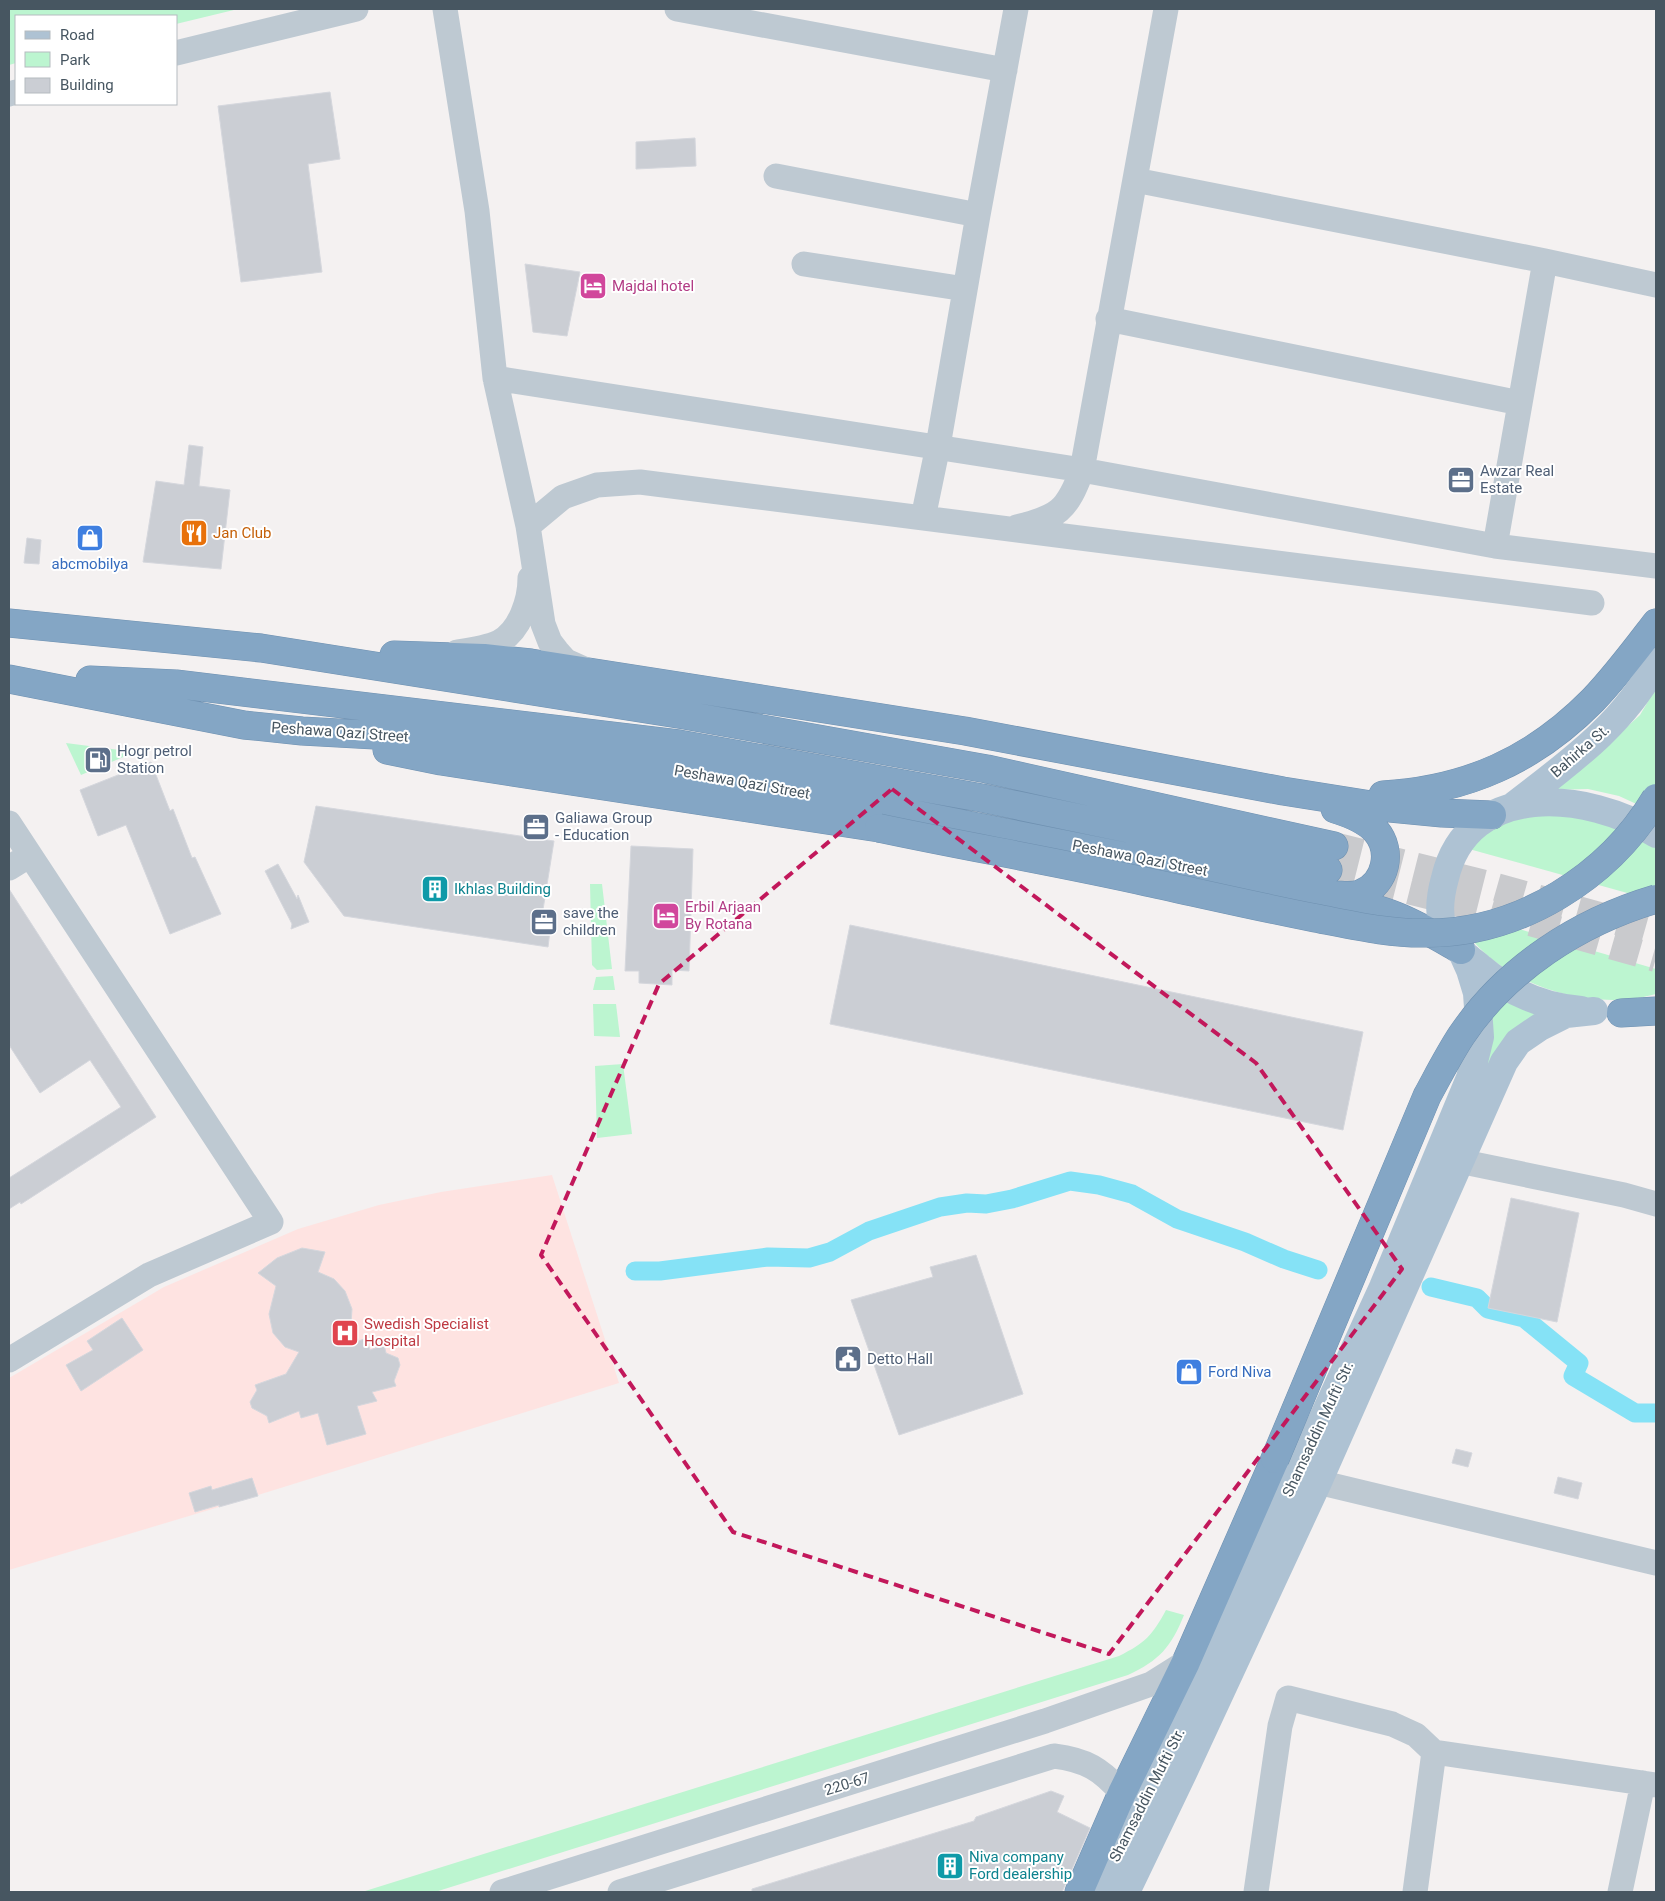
<svg xmlns="http://www.w3.org/2000/svg" width="1665" height="1901" viewBox="0 0 1665 1901" font-family="Roboto,sans-serif">
<style>
.medical{fill:#fee3e1}
.green{fill:#bcf5d0}
.lines{fill:none;stroke-linecap:round;stroke-linejoin:round}
.canal{stroke:#85e2f6;stroke-width:19}
.building{fill:#cbced4;stroke:#d5d7dd}
.highway-tunnel{stroke:#c9cacd;stroke-width:28;stroke-dasharray:28 14;stroke-linecap:butt}
.highway-casing{stroke:#6f91b1;stroke-width:29}
.minor{stroke:#bec9d2;stroke-width:25}
.major{stroke:#aec2d3;stroke-width:28}
.highway{stroke:#84a6c5;stroke-width:28}
.highway-bridge-casing{stroke:#6f91b1;stroke-width:29;stroke-linecap:butt}
.highway-bridge{stroke:#84a6c5;stroke-width:28}
.marked{fill:none;stroke:#c2185b;stroke-width:4;stroke-dasharray:10 6;stroke-linejoin:round}
.labels{text-anchor:middle;stroke-width:4;stroke-linejoin:round;paint-order:stroke}
.hotel-label{font-size:15px;fill:#b23c85;stroke:#fff;text-anchor:start}
.service-label{font-size:15px;fill:#4e5e75;stroke:#fff;text-anchor:start}
.food-label{font-size:15px;fill:#c56008;stroke:#fff;text-anchor:start}
.shop-label{font-size:15px;fill:#366cbe;stroke:#fff}
.street-label{font-size:15px;fill:#475661;stroke:#fff}
.culture-label{font-size:15px;fill:#0d838f;stroke:#fff;text-anchor:start}
.health-label{font-size:15px;fill:#be3a42;stroke:#fff;text-anchor:start}
</style>
<rect width="100%" height="100%" fill="#f4f1f1"/>
<path class="medical" d="M552 1175 619 1383 219 1507 9 1570V1378L164 1287 298 1229 379 1205 441 1192Z"/>
<path class="green" d="M9 9H238L176 24V16H16V63L9 65Z
M1656 688V813L1619 796 1588 789 1550 790 1580 770 1640 715Z
M66 743 135 752 81 775Z
M1537 814 1572 815 1613 825 1656 845V901L1469 849 1485 830 1511 820Z
M590 884H602L612 969 597 970 592 965Z
M1457 911 1656 969V994C1648 996 1639 998 1630 999 1572 1005 1500 980 1466 932 1462 926 1460 918 1457 911Z
M613 976 615 990H593L596 977Z
M1482 987 1540 1015 1486 1072 1490 1047Z
M593 1004H616L620 1037 594 1036Z
M623 1064 632 1134 597 1138 595 1066Z
M1166 1610 1184 1615C1171 1647 1160 1660 1128 1675L435 1892H362L1119 1656C1145 1643 1152 1636 1166 1610Z"/>
<g class="lines">
<path class="canal" d="M635 1271H660L768 1257 809 1258 830 1252 869 1231 940 1207 967 1203 986 1204 1012 1199 1070 1181 1099 1185 1132 1194 1177 1219 1245 1242 1284 1259 1318 1270
M1431 1287 1477 1298 1488 1309 1524 1318 1579 1363 1573 1376 1635 1413H1656"/>
</g>
<path class="building" d="M330 92 340 159 308 164 322 272 241 282 218 106Z
M695 138 696 166 636 169V142Z
M525 264 580 272 567 336 533 332Z
M189 445 203 447 199 486 230 490 221 569 143 562 156 481 184 485Z
M27 538 41 540 39 564 24 563Z
M151 762 170 811 173 809 192 858 195 857 221 914 170 934 126 825 98 836 80 790Z
M316 806 554 841 541 922 551 923 548 947 344 916 304 862Z
M631 846 693 849 689 971 672 970V985L639 983V971H625Z
M278 864 297 899 298 895 309 922 291 929 292 924 265 871Z
M9 889 156 1117 21 1204 20 1202 9 1209V1178L121 1107 90 1060 40 1093 9 1045Z
M850 925 1363 1032 1343 1130 830 1024Z
M1511 1198 1579 1213 1557 1322 1488 1308Z
M302 1248 325 1252 318 1272 334 1279 345 1291 352 1309 351 1323 359 1341 366 1338 370 1350 384 1345 386 1353 398 1358 400 1365 394 1381 396 1386 372 1392 377 1401 357 1406 366 1434 327 1445 318 1413 301 1418 299 1411 269 1423 267 1416 252 1408 250 1402 257 1390 255 1385 286 1374 299 1352 285 1347 273 1333 269 1314 276 1286 258 1273 277 1258Z
M976 1255 1023 1394 899 1435 851 1300 933 1277 930 1267Z
M122 1318 143 1350 81 1391 66 1365 93 1350 87 1341Z
M1456 1449 1472 1453 1468 1467 1452 1463Z
M1558 1477 1582 1483 1578 1499 1554 1493Z
M252 1478 258 1496 219 1507V1505L195 1512 189 1493 211 1486 212 1490Z
M1051 1791 1064 1796 1057 1812 1090 1828 1062 1892H752V1889L974 1821 976 1817Z"/>
<g class="lines">
<path class="highway-tunnel" d="M1334 846 1493 886 1656 932
M1328 870 1488 910 1656 958"/>
<g class="highway-casing">
<path id="highway" d="M9 623 261 648 684 715 987 769 1334 846
M394 655 484 658 531 663 965 731 1283 791 1390 808 1442 813 1492 815
M9 679 244 725 302 731 429 738 732 778 1318 895C1344 901 1371 906 1396 916 1419 925 1440 938 1461 950
M90 680 176 684 679 744 982 798 1328 870
M387 750 441 761 879 828
M1383 795C1467 790 1534 760 1593 700 1616 676 1636 649 1656 623
M1334 895C1343 895 1354 897 1362 893 1386 883 1393 851 1376 831 1366 820 1348 813 1335 809
M1621 1013 1656 1011
M1079 1892 1122 1793 1186 1662 1275 1459"/>
</g>
<path class="minor" d="M445 9 477 211 495 378 528 526 543 624 550 642 557 651 566 661 586 670
M677 9 1005 70
M176 53 356 9
M9 94 16 92
M776 176 978 215
M1135 180 1545 261 1656 285
M804 264 965 289
M1108 319 1520 403
M495 378 1082 470 1495 546 1656 566
M923 518 938 446 978 215 1016 9
M528 526 563 497 597 485 640 482 1592 603
M1017 527C1058 517 1067 511 1082 470L1166 9
M1495 546 1545 261
M457 652C471 650 486 648 499 642 520 631 530 600 530 578
M9 823 271 1222 149 1275 9 1360
M9 868 30 855
M1459 1161 1624 1195 1656 1204
M1318 1482 1656 1563
M502 1892 1045 1721 1151 1684 1186 1662
M620 1892 1054 1756C1086 1760 1101 1769 1122 1793
M1256 1892 1280 1726 1288 1698 1392 1724 1416 1735 1434 1752 1656 1785
M1415 1892 1434 1752
M1620 1892 1643 1783"/>
<path class="major" d="M1512 807C1566 765 1625 724 1656 662
M1581 1010C1544 1007 1509 992 1481 968 1470 959 1456 949 1448 937 1436 920 1440 896 1445 878 1468 780 1588 791 1656 834
M1096 1892 1144 1806 1187 1715 1383 1287 1470 1078 1480 1037 1477 993 1470 970 1461 950
M1126 1892 1184 1771 1318 1482 1504 1062 1518 1042 1540 1027 1566 1014 1594 1011"/>
<use href="#highway" class="highway"/>
<g class="highway-bridge-casing">
<path id="highway-bridge" d="M879 828C968 847 1058 862 1147 882 1203 894 1259 907 1315 918 1352 925 1390 934 1427 933 1520 933 1609 877 1656 798
M1275 1459 1427 1096C1438 1076 1448 1056 1461 1036 1506 969 1578 922 1656 899"/>
</g>
<use href="#highway-bridge" class="highway-bridge"/>
</g>
<path class="marked" d="M892 789 1256 1063 1402 1269 1109 1654 733 1532 541 1255 659 984Z"/>
<defs>
<g id="hotel-square" transform="scale(1.4375)"><rect x="-9" y="-9" width="18" height="18" rx="4" fill="#d1479c" stroke="#fff"/><path d="M-6-4.5h1.5V1H6V5H4.5V3h-9V5H-6ZM-4 0a1.8 1.8 0 1 1 3.6 0ZM.5 0V-2.5h3Q6-2.5 6 0Z" fill="#fff"/></g>
<g id="office-square" transform="scale(1.4375)"><rect x="-9" y="-9" width="18" height="18" rx="4" fill="#5c6f8a" stroke="#fff"/><path d="M-6-3h4V-5.5h4V-3h4V5H-6ZM-1-4.5V-3h2v-1.5ZM-6 0V1H6V0Z" fill="#fff"/></g>
<g id="restaurant-square" transform="scale(1.4375)"><rect x="-9" y="-9" width="18" height="18" rx="4" fill="#e8710a" stroke="#fff"/><path d="M-5-6h1v4h1v-4h1v4h1v-4h1v5L-1.5 .5V6h-2V.5L-5-1ZM5-6V6H3V1.5H1.5Q1.5-4 5-6Z" fill="#fff"/></g>
<g id="shop-square" transform="scale(1.4375)"><rect x="-9" y="-9" width="18" height="18" rx="4" fill="#3f7fe0" stroke="#fff"/><path d="M-5-2.5h2.3a2.7 3.5 0 0 1 5.4 0H5L5.5 6h-11ZM-1.5-2.5h3a1.5 2.3 0 0 0-3 0Z" fill="#fff"/></g>
<g id="fuel-square" transform="scale(1.4375)"><rect x="-9" y="-9" width="18" height="18" rx="4" fill="#5c6f8a" stroke="#fff"/><path d="M-5.5-6h7V0h2V4h1.3V-2.5L3-4.5l.8-.8L6-3V5H2.5V1h-1V6h-7ZM-4.2-4.7v3.2H.2V-4.7Z" fill="#fff"/></g>
<g id="building-square" transform="scale(1.4375)"><rect x="-9" y="-9" width="18" height="18" rx="4" fill="#0f9aa8" stroke="#fff"/><path d="M-4-6H4V6H1V3H-1V6H-4ZM-2.5-4.3h1.7v1.8h-1.7ZM.8-4.3h1.7v1.8H.8ZM-2.5-1h1.7V.8h-1.7ZM.8-1h1.7V.8H.8Z" fill="#fff"/></g>
<g id="hospital-square" transform="scale(1.4375)"><rect x="-9" y="-9" width="18" height="18" rx="4" fill="#e0444e" stroke="#fff"/><path d="M-5-5h3v3.5h4V-5h3V5h-3V1.5h-4V5h-3Z" fill="#fff"/></g>
<g id="civic-square" transform="scale(1.4375)"><rect x="-9" y="-9" width="18" height="18" rx="4" fill="#5c6f8a" stroke="#fff"/><path d="M-.6-6.5H3V-4.5H.6V-3L4-1V1h2V6H-6V1h2V-1L-.6-3ZM-1.2 2.5V6h2.4V2.5Z" fill="#fff"/></g>
</defs>
<g fill-rule="evenodd">
<use href="#hotel-square" x="593" y="286"/>
<use href="#office-square" x="1461" y="480"/>
<use href="#restaurant-square" x="194" y="533"/>
<use href="#shop-square" x="90" y="538"/>
<use href="#fuel-square" x="98" y="760"/>
<use href="#office-square" x="536" y="827"/>
<use href="#building-square" x="435" y="889"/>
<use href="#hotel-square" x="666" y="916"/>
<use href="#office-square" x="544" y="922"/>
<use href="#hospital-square" x="345" y="1333"/>
<use href="#civic-square" x="848" y="1359"/>
<use href="#shop-square" x="1189" y="1372"/>
<use href="#building-square" x="950" y="1866"/>
</g>
<g class="labels">
<g class="hotel-label">
<text x="612" y="291">Majdal hotel</text>
<text x="685" y="912">Erbil Arjaan<tspan x="685" dy="17">By Rotana</tspan></text>
</g>
<g class="service-label">
<text x="1480" y="476">Awzar Real<tspan x="1480" dy="17">Estate</tspan></text>
<text x="117" y="756">Hogr petrol<tspan x="117" dy="17">Station</tspan></text>
<text x="555" y="823">Galiawa Group<tspan x="555" dy="17">- Education</tspan></text>
<text x="563" y="918">save the<tspan x="563" dy="17">children</tspan></text>
<text x="867" y="1364">Detto Hall</text>
</g>
<g class="food-label">
<text x="213" y="538">Jan Club</text>
</g>
<g class="shop-label">
<text x="90" y="569">abcmobilya</text>
<text x="1208" y="1377" text-anchor="start">Ford Niva</text>
</g>
<g class="street-label">
<text transform="translate(340 732) rotate(4)" y="5">Peshawa Qazi Street</text>
<text transform="translate(1580 751) rotate(-41)" y="5">Bahirka St.</text>
<text transform="translate(742 782) rotate(10)" y="5">Peshawa Qazi Street</text>
<text transform="translate(1140 858) rotate(11)" y="5">Peshawa Qazi Street</text>
<text transform="translate(1318 1429) rotate(-65)" y="5">Shamsaddin Mufti Str.</text>
<text transform="translate(847 1784) rotate(-17)" y="5">220-67</text>
<text transform="translate(1147 1795) rotate(-63)" y="5">Shamsaddin Mufti Str.</text>
</g>
<g class="culture-label">
<text x="454" y="894">Ikhlas Building</text>
<text x="969" y="1862">Niva company<tspan x="969" dy="17">Ford dealership</tspan></text>
</g>
<g class="health-label">
<text x="364" y="1329">Swedish Specialist<tspan x="364" dy="17">Hospital</tspan></text>
</g>
</g>
<rect width="1665" height="1901" fill="none" stroke="#475661" stroke-width="20"/>
<rect x="15" y="15" width="162" height="90" fill="#ffffff" stroke="#b5bbc0"/>
<rect x="25" y="31" width="25" height="8" fill="#aec2d3" stroke="#b5bbc0"/>
<text x="60" y="40" font-size="15" fill="#475661">Road</text>
<rect x="25" y="52" width="25" height="15" fill="#bcf5d0" stroke="#b5bbc0"/>
<text x="60" y="65" font-size="15" fill="#475661">Park</text>
<rect x="25" y="78" width="25" height="15" fill="#cbced4" stroke="#b5bbc0"/>
<text x="60" y="90" font-size="15" fill="#475661">Building</text>
</svg>
